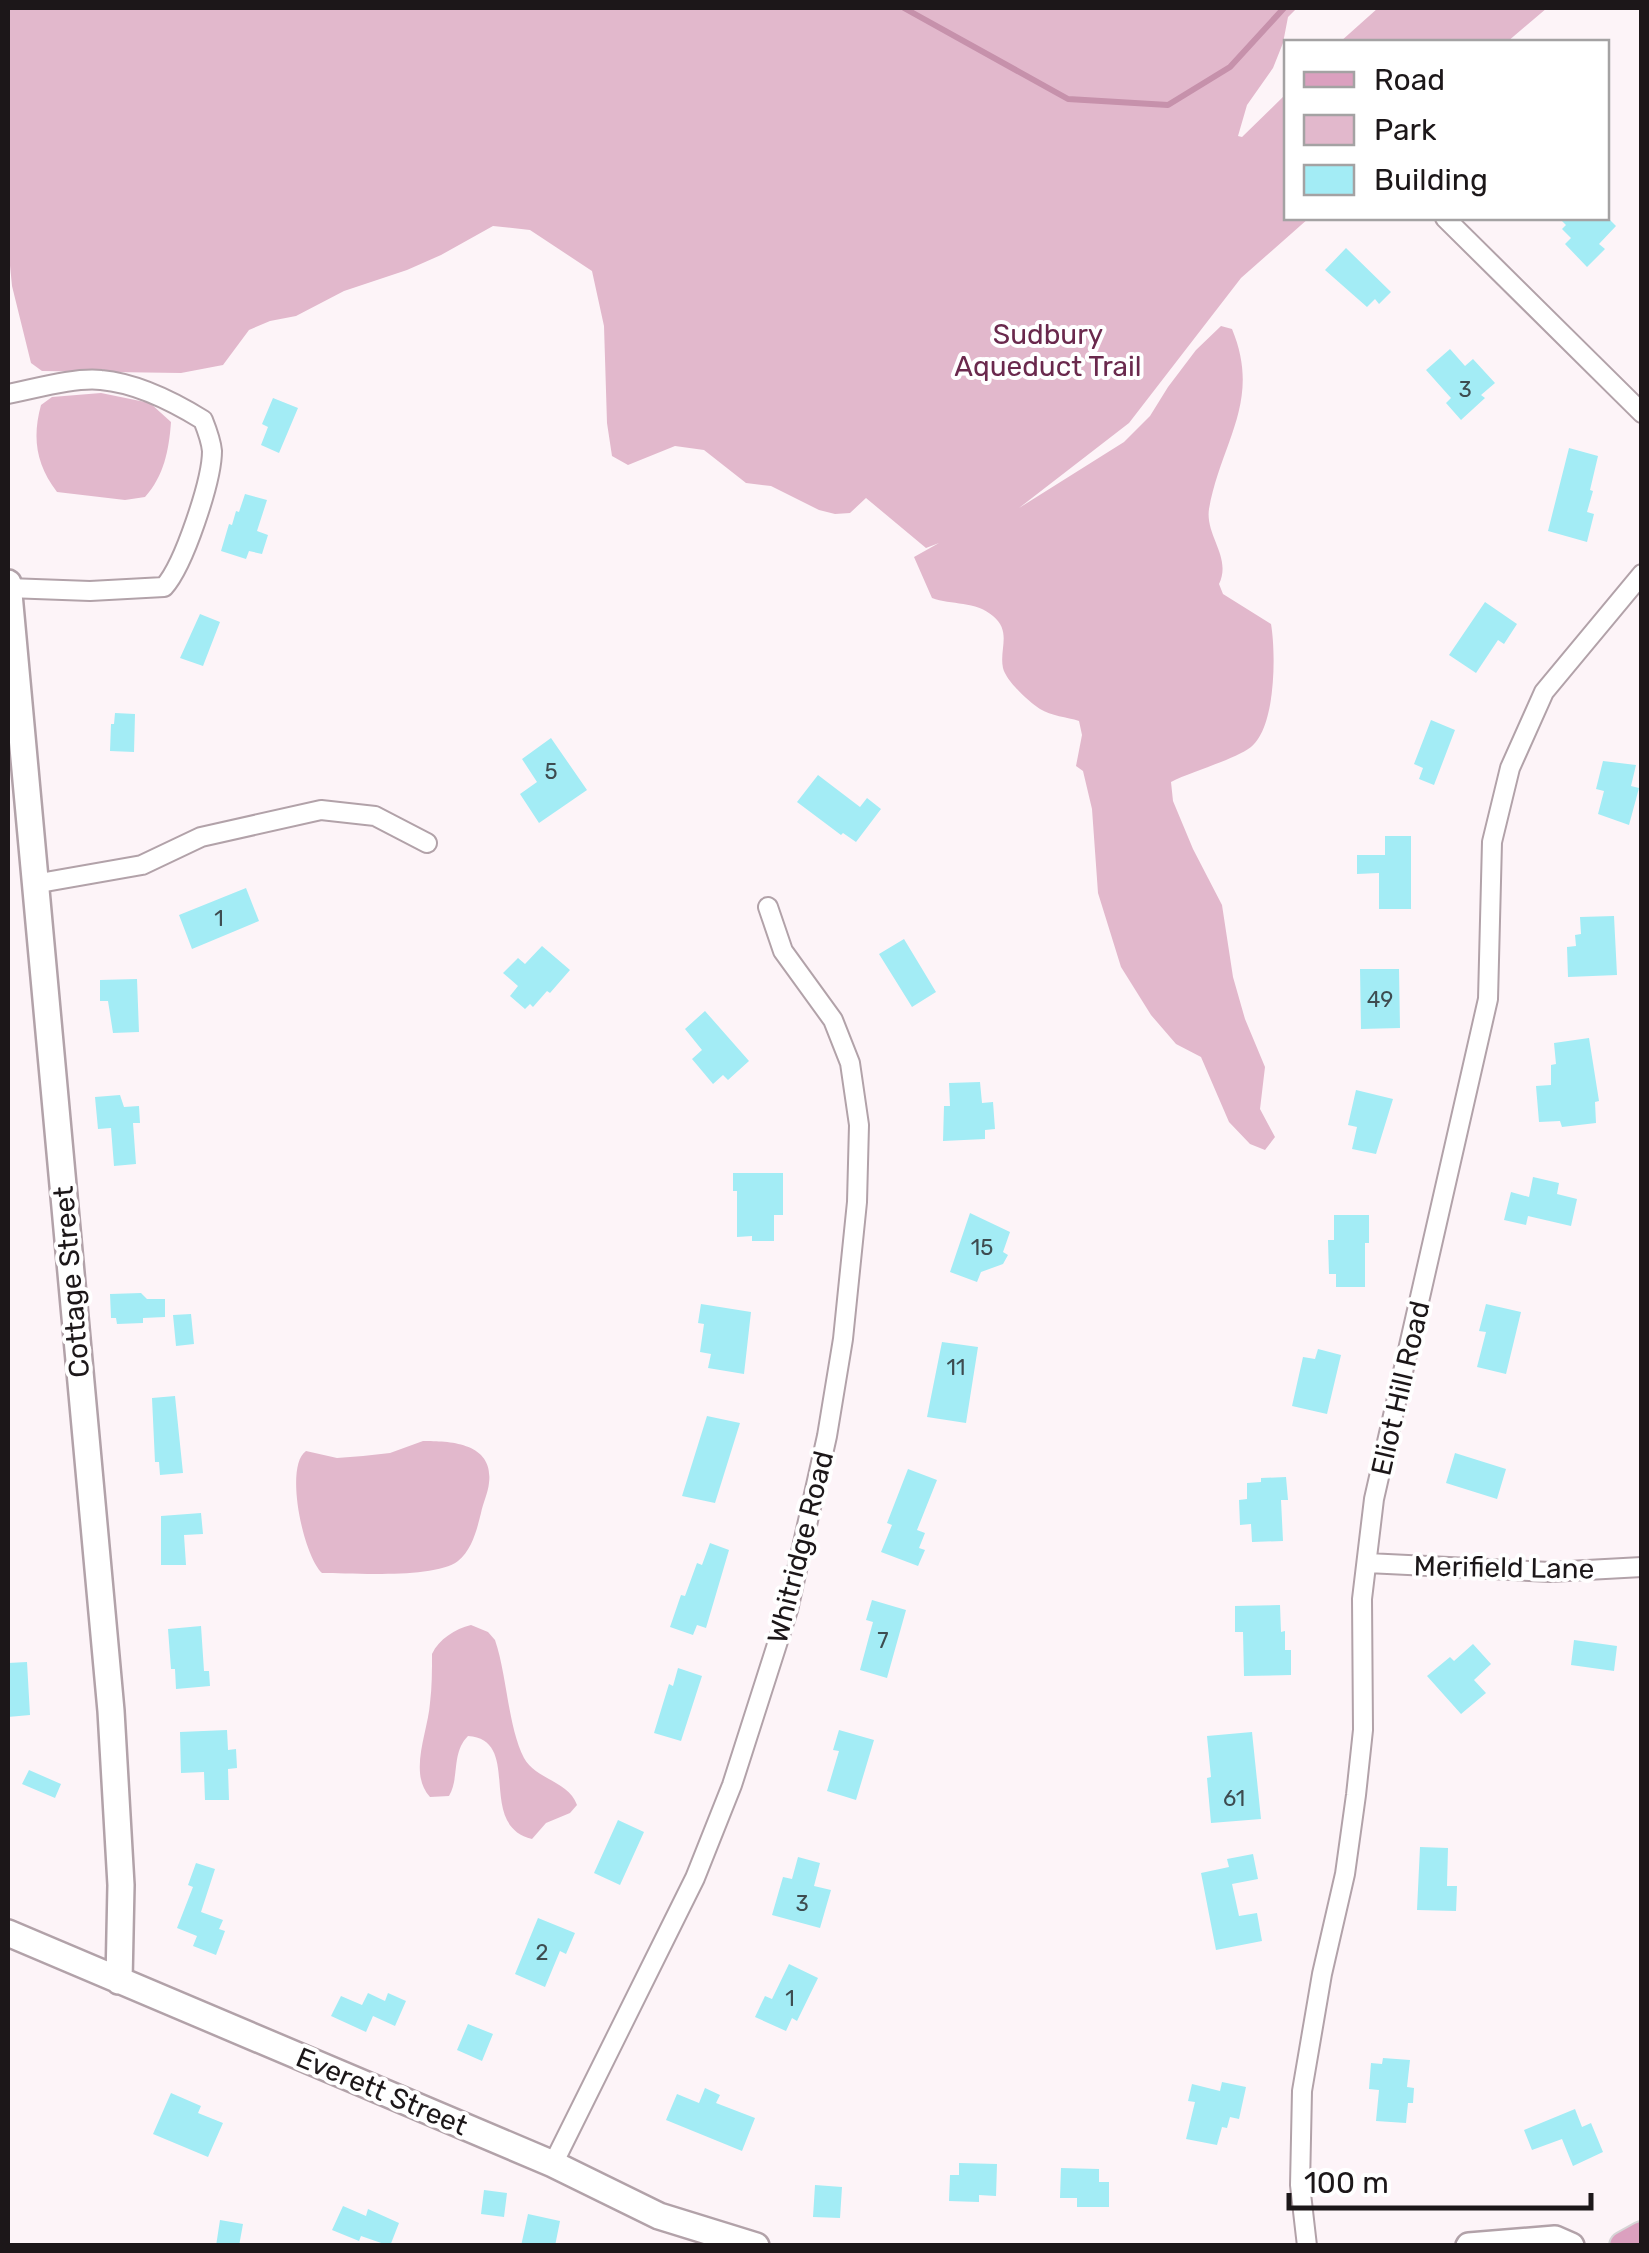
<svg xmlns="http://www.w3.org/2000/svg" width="1649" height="2253" viewBox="0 0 1649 2253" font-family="Rubik,sans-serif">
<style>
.green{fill:#e2b8cc}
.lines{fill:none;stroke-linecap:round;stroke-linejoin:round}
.stream{stroke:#c691ab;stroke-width:6}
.building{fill:#a3ecf5}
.street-casing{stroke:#b2a2a9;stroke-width:22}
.secondary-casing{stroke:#b2a2a9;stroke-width:30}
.primary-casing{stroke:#d6d5d6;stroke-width:32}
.street{stroke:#fff;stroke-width:18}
.secondary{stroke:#fff;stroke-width:25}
.primary{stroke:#dba0bf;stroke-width:28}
.labels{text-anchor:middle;stroke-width:8;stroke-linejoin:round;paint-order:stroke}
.number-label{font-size:22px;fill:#3e4c50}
.park-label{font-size:28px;fill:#6a294d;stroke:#fff}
.street-label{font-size:28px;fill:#1c1719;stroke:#fff}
</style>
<rect width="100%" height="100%" fill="#fdf4f8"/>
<path class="green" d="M9 8H1297L1288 17 1283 43 1273 68 1247 105 1238 136 1242 137 1286 94V218H1309L1241 278 1129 423 1019 508 1124 442 1150 416 1168 387 1196 350 1221 326 1232 329C1262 401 1221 442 1209 509 1205 536 1232 557 1219 584L1223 594 1271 624C1276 653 1276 727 1251 747 1234 760 1192 771 1171 782L1173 801 1193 849 1222 905 1233 977 1245 1019 1265 1067 1260 1109 1275 1137 1265 1150 1250 1144 1229 1122 1201 1057 1176 1044 1151 1015 1121 967 1098 893 1092 809 1083 771 1076 766 1082 735 1079 721C1067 717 1051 716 1040 709 1029 702 1006 681 1003 668 999 649 1012 632 993 616 976 601 951 605 932 598L914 557 939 543 926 548 866 498 850 513 835 514 819 510 771 486 746 483 704 450 675 446 628 465 612 456 607 423 604 326 592 271 530 230 493 226 441 255 407 270 344 291 296 316 270 321 249 330 223 365 181 373 42 371 31 363 12 286 8 245Z
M1378 8H1547L1507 42H1340Z
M101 393 150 403 171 422C169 450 164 476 145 497L125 500 57 492C36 464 32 438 41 405L52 397Z
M423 1441C451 1441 494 1443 489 1483 488 1493 483 1503 481 1513 477 1529 472 1550 458 1561 435 1579 351 1573 322 1573 303 1555 284 1466 306 1451L337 1458 363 1456 390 1453Z
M471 1625 488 1632 495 1640C507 1675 508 1727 524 1758 536 1780 569 1781 577 1805L570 1813 546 1823 532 1839C475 1825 524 1740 468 1736 451 1753 460 1777 449 1796L430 1797C408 1773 428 1732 430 1703 432 1687 432 1671 432 1654 439 1639 455 1629 471 1625Z"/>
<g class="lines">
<path class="stream" d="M904 8 1068 99 1168 105 1230 67 1284 8"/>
</g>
<path class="building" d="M1559 218H1608L1616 226 1599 244 1605 249 1587 267 1565 244 1571 238 1562 229 1566 225Z
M1346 248 1391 292 1379 304 1375 299 1367 307 1325 270Z
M1450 349 1465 366 1473 359 1495 383 1481 395 1485 398 1461 420 1446 403 1451 398 1426 370Z
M273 398 298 408 279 453 261 445 268 427 262 424Z
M1569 448 1598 456 1590 490 1593 491 1587 512 1594 514 1587 542 1548 531Z
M245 494 267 500 257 531 268 535 262 554 249 551 246 559 221 551 229 524 232 525 236 511 239 512Z
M1485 602 1517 624 1504 644 1498 640 1476 673 1449 655Z
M200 614 220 622 203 666 180 658Z
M115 713 135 714 134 752 110 751 111 724H114Z
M1431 720 1455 730 1434 785 1419 779 1423 768 1414 764Z
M551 738 587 790 539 823 520 794 537 782 522 759Z
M1603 761 1636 765 1631 786 1639 788 1629 825 1598 814 1604 791 1596 789Z
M818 775 860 807 867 798 881 809 856 842 843 833 841 835 797 802Z
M1385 836H1411V909H1379V873L1357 874V855H1385Z
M246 888 259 921 192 949 179 915Z
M1614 916 1617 975 1568 977 1567 947 1576 946 1575 935 1581 934 1580 917Z
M904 939 936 992 912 1007 879 954Z
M542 946 570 970 550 993 547 991 533 1007 530 1004 525 1009 510 996 518 986 503 973 518 958 525 964Z
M1360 969H1399L1400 1028 1361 1029Z
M137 979 139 1032 113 1033 108 1001H100V980Z
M705 1011 749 1061 728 1080 723 1075 713 1084 692 1059 702 1050 685 1029Z
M1589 1038 1599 1101 1595 1102 1596 1123 1562 1127 1560 1121 1539 1122 1536 1086 1551 1085V1065L1556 1064 1554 1043Z
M980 1082 982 1103 993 1102 995 1129 985 1130V1139L943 1141 944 1106H950L949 1083Z
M1356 1090 1393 1099 1376 1154 1352 1149 1357 1127 1348 1125Z
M120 1095 124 1107 139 1106 140 1123H133L136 1164 114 1166 111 1128 98 1129 95 1097Z
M733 1173H783V1215H774V1241H752V1236L737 1237V1191H733Z
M1533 1177 1559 1183 1557 1194 1577 1199 1571 1226 1528 1216 1526 1225 1504 1220 1511 1192 1529 1197Z
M970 1213 1010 1232 1003 1252 1008 1255 1003 1264 981 1272 977 1282 950 1272Z
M1334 1215H1369V1243H1365V1287H1336V1274H1329L1328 1240H1334Z
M141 1293 147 1299H165V1317L143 1318V1323L117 1324 116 1318H111L110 1294Z
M701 1304 751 1312 744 1374 708 1368 711 1354 700 1352 704 1324 698 1323Z
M1486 1304 1521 1312 1506 1374 1477 1367 1486 1332 1479 1331Z
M191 1314 194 1344 176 1346 173 1315Z
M942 1342 978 1347 966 1423 927 1417Z
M1318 1349 1341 1355 1327 1414 1292 1406 1303 1357 1315 1359Z
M175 1396 183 1473 160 1475 159 1462H155L152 1398Z
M707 1416 740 1423 715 1503 682 1496Z
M1455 1453 1506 1469 1497 1499 1446 1483Z
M908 1469 937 1480 917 1530 925 1533 919 1548 925 1550 918 1566 881 1552 892 1525 887 1523Z
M1286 1477 1288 1500H1281L1283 1541 1252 1542 1251 1524 1240 1525 1239 1500 1247 1499V1483L1261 1482V1478Z
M201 1513 203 1534 184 1535 186 1565H161V1516Z
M710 1543 729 1550 706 1628 697 1625 693 1635 670 1627 681 1595 685 1596 697 1563 702 1565Z
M872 1600 906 1610 887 1678 860 1670 873 1622 866 1620Z
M1280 1605 1281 1632 1285 1631V1650H1291V1675L1244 1676 1243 1632H1235V1606Z
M201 1626 204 1671H209L210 1686 176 1689 175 1669H171L168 1629Z
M1574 1640 1617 1646 1614 1671 1571 1665Z
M1473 1644 1491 1664 1474 1680 1486 1693 1461 1714 1427 1676 1450 1657 1454 1661Z
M27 1662 30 1715 8 1717V1663Z
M678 1668 702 1676 681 1741 654 1733 669 1684 673 1686Z
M227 1730 228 1750 236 1749 237 1768 228 1769 229 1800H205L204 1772 181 1773 180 1732Z
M839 1730 874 1740 856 1800 827 1791 839 1751 833 1750Z
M1252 1732 1261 1819 1211 1823 1207 1778 1211 1777 1207 1736Z
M29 1770 61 1784 55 1798 22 1784Z
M618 1820 644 1832 620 1885 594 1873Z
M1420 1847 1448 1848 1447 1886H1457L1456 1911 1417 1910Z
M1253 1854 1258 1879 1232 1884 1239 1916 1257 1913 1262 1941 1216 1950 1201 1873 1229 1867 1227 1859Z
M798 1857 820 1863 814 1886 831 1890 820 1928 772 1915 783 1877 792 1879Z
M196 1863 215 1869 201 1912 223 1920 219 1929 225 1931 216 1955 193 1946 197 1936 177 1928 193 1887 188 1885Z
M538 1918 575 1933 566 1954 560 1951 545 1987 515 1974Z
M789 1964 818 1978 797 2021 792 2018 786 2031 755 2017 765 1996 772 1999Z
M368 1993 385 2001 388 1993 406 2001 395 2026 373 2016 366 2032 331 2016 341 1996 362 2005Z
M468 2024 493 2034 482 2061 457 2050Z
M1383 2058 1410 2060 1407 2087 1414 2088 1413 2103H1408L1406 2123 1376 2121 1379 2090 1369 2089 1371 2063 1382 2064Z
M1222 2082 1246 2087 1239 2119 1230 2117 1227 2128 1222 2127 1217 2145 1186 2139 1195 2102 1188 2101 1192 2084 1220 2091Z
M705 2088 720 2095 716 2103 755 2118 742 2151 666 2120 677 2094 699 2103Z
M171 2093 201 2106 198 2113 223 2123 208 2157 153 2134Z
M1575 2109 1582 2127 1591 2123 1603 2152 1573 2166 1562 2139 1532 2150 1524 2130Z
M959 2163 997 2164 996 2196 979 2195V2202L949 2201 950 2175H959Z
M1061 2168 1099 2169V2182H1109V2207H1077V2198H1060Z
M815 2185 842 2187 840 2218 813 2217Z
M484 2190 507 2193 504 2217 481 2214Z
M343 2206 366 2216 368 2209 399 2223 390 2246 361 2236 359 2241 332 2230Z
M528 2214 560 2221 555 2246H521Z
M220 2220 243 2224 239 2246H216Z"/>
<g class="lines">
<g class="street-casing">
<path id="street" d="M1445 218 1642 413
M8 394C34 389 75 377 101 380 135 383 174 402 203 420 207 430 211 440 212 451 212 480 184 565 164 587L90 591 8 588
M34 884 142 865 201 837 321 810 375 816 427 843
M1367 1563 1550 1572 1642 1567
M553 2164 695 1878 732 1785 788 1610 827 1436 843 1339 857 1202 859 1125 850 1063 833 1020 783 951 768 907
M1307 2246 1300 2185 1302 2091 1322 1974 1345 1874 1356 1795 1363 1730 1362 1599 1374 1499 1488 999 1492 842 1510 768 1544 692 1642 574"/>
</g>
<g class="secondary-casing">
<path id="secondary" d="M8 583 111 1711 121 1885 119 1981
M8 1933 553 2164 659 2216 756 2246
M1469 2246 1555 2239 1571 2246"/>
</g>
<g class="primary-casing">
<path id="primary" d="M1624 2246 1642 2236"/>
</g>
<use href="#street" class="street"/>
<use href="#secondary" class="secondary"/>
<use href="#primary" class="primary"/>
</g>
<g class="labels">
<g class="number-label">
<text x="1465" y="397">3</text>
<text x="551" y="779">5</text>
<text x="219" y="926">1</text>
<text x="1380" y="1007">49</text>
<text x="982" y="1255">15</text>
<text x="956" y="1375">11</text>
<text x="883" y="1648">7</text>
<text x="1234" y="1806">61</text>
<text x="802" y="1911">3</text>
<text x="542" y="1960">2</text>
<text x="790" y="2006">1</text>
</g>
<g class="park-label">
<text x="1048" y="344">Sudbury<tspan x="1048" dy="32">Aqueduct Trail</tspan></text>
</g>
<g class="street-label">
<text transform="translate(71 1282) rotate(-95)" y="10">Cottage Street</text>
<text transform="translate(1400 1388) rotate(-77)" y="10">Eliot Hill Road</text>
<text transform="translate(800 1547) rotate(-76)" y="10">Whitridge Road</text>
<text transform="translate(1504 1567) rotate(1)" y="10">Merifield Lane</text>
<text transform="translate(382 2091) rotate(23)" y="10">Everett Street</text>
</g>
</g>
<rect width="1649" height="2253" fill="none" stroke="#1c1719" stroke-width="20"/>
<rect x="1284" y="40" width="325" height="180" fill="#ffffff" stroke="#a4a2a3" stroke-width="2.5"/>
<rect x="1304" y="72" width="50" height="15" fill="#dba0bf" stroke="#a4a2a3" stroke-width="2.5"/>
<text x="1374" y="90" font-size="30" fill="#1c1719">Road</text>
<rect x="1304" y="115" width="50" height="30" fill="#e2b8cc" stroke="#a4a2a3" stroke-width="2.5"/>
<text x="1374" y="140" font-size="30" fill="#1c1719">Park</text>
<rect x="1304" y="165" width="50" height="30" fill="#a3ecf5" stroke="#a4a2a3" stroke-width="2.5"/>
<text x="1374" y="190" font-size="30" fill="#1c1719">Building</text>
<path d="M1289 2193v15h302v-15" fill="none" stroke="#1c1719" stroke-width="5"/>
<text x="1304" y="2193" font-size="30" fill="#1c1719" stroke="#ffffff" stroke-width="8" paint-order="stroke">100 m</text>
</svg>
